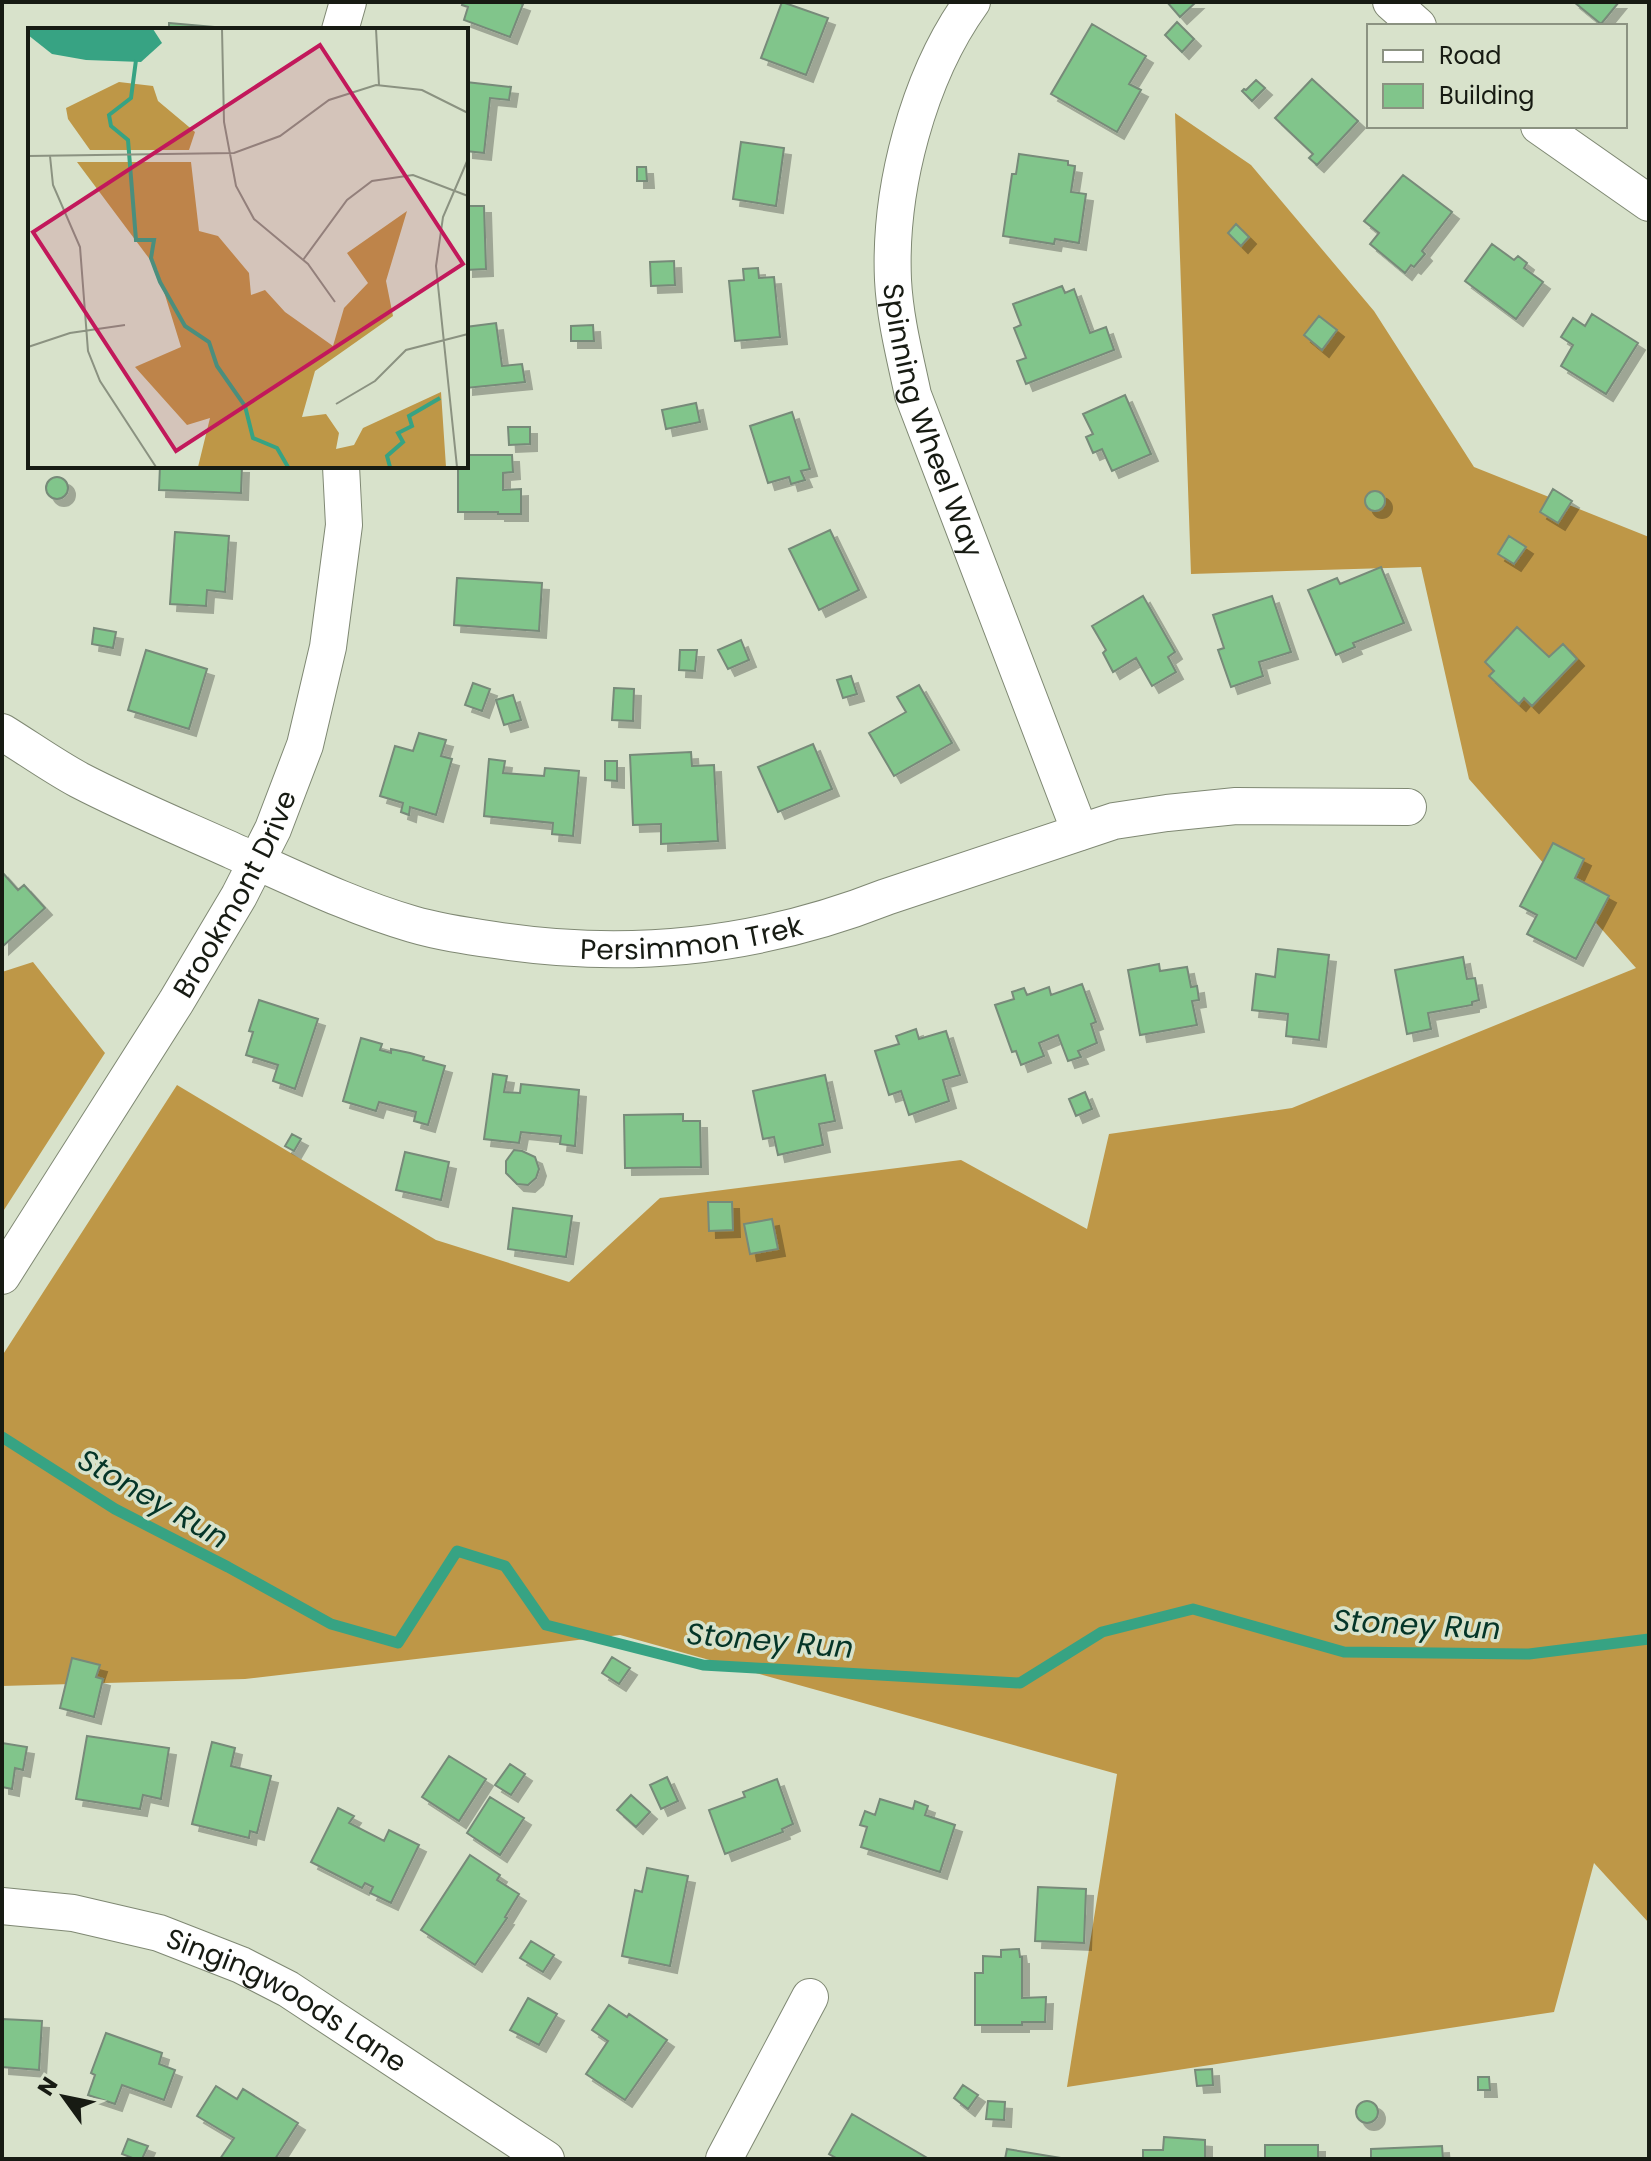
<svg xmlns="http://www.w3.org/2000/svg" width="1651" height="2161" viewBox="0 0 1651 2161" font-family="Poppins,sans-serif">
<style>
.forest{fill:#be9747}
.lines{fill:none;stroke-linecap:round;stroke-linejoin:round}
.stream{stroke:#37a383;stroke-width:11}
.building{fill:#81c58b;stroke:#778a79;stroke-width:2;filter:url(#shadow)}
.minor-casing{stroke:#7f8873;stroke-width:38}
.minor{stroke:#fff;stroke-width:36}
.labels{text-anchor:middle;stroke-width:7;stroke-linejoin:round;paint-order:stroke}
.street-label{font-size:28px;fill:#171b13;stroke:#d8e2cb}
.water-label{font-size:30px;font-style:italic;fill:#043528;stroke:#d8e2cb}
.inset-river{fill:none;stroke:#37a383;stroke-width:4}
.inset-road{fill:none;stroke:#8b9281;stroke-width:2}
.view{fill:#c2185b;fill-opacity:0.15;stroke:#c2185b;stroke-width:4}
.inset-edge{fill:none;stroke:#171b13;stroke-width:4}
</style>
<defs>
<filter id="shadow"><feDropShadow dx="7" dy="7" stdDeviation="0" flood-color="#0004"/></filter>
</defs>
<rect width="100%" height="100%" fill="#d8e2cb"/>
<path class="forest" d="M1175 113 1251 165 1374 311 1474 467 1649 537V1923L1594 1863 1554 2012 1067 2087 1117 1774 620 1635 245 1679 2 1686V1356L177 1085 436 1240 569 1282 660 1198 961 1160 1087 1229 1109 1134 1292 1108 1636 968 1469 779 1421 567 1191 574Z
M33 962 105 1053 2 1213V972Z"/>
<g class="lines">
<path class="stream" d="M2 1437 115 1509 228 1567 331 1624 398 1643 457 1551 505 1566 546 1625 703 1665 1020 1683 1102 1632 1193 1609 1344 1652 1529 1654 1649 1639"/>
</g>
<path class="building" d="M463 2H517L523 4 510 37 464 20 468 7 462 5Z
M782 2 828 18 806 75 761 58Z
M1167 2H1196L1180 17Z
M1574 2H1619L1601 24Z
M1177 22 1194 39 1182 52 1165 35Z
M169 23 225 28V30H169Z
M1092 24 1146 56 1129 84 1141 90 1117 132 1051 94Z
M1312 79 1358 121 1317 165 1309 158 1313 154 1275 118Z
M1256 80 1265 88 1252 101 1242 91 1244 89 1246 90Z
M466 82 511 87 509 100 490 98 484 153 466 151Z
M741 142 784 148 776 206 733 199Z
M1019 154 1068 161V165L1075 166 1071 192 1086 194 1079 243 1055 239 1054 244 1003 236 1012 174H1016Z
M637 167H646L647 181H637Z
M1403 175 1452 212 1422 251 1425 254 1414 267 1411 265 1405 273 1370 244 1379 233 1364 221Z
M466 206H484L486 269 466 270Z
M1236 224 1249 237 1241 246 1228 233Z
M1492 244 1514 260 1518 256 1527 263 1524 268 1543 282 1516 319 1465 281Z
M674 261 675 285 651 286 650 262Z
M758 268 759 278 774 277 780 337 735 341 729 281 744 280 743 269Z
M1062 286 1065 293 1074 289 1090 333 1106 327 1114 350 1026 384 1017 361 1026 358 1014 328 1021 325 1013 304Z
M1592 314 1638 343 1606 394 1561 366 1573 345 1561 337 1573 318 1585 326Z
M1319 316 1337 330 1322 350 1304 335Z
M496 323 502 366 522 364 525 382 466 388V327Z
M593 325 594 341H571V326Z
M1125 395 1151 454 1112 471 1102 449 1093 453 1086 437 1093 434 1083 414Z
M696 403 700 422 666 429 662 410Z
M792 412 810 469 801 471 805 480 791 484 789 477 768 483 750 426Z
M508 427H530V444L509 445Z
M466 455H512L513 472 503 473V490L521 489V514H498V512H458V466H466Z
M160 466H242L241 493 159 490Z
M46 488a11 11 0 1 1 22 0a11 11 0 1 1-22 0Z
M1553 489 1572 501 1558 523 1540 512Z
M1365 501a10 10 0 1 1 20 0a10 10 0 1 1-20 0Z
M830 530 859 590 819 610 789 549Z
M175 532 229 536 225 592 207 590 206 606 170 604Z
M1509 536 1526 547 1514 564 1498 554Z
M1381 567 1404 623 1353 643 1355 647 1336 655 1308 590 1337 578 1340 584Z
M457 578 542 583 539 631 454 625Z
M1143 596 1175 652 1168 657 1176 672 1152 686 1136 658 1113 672 1103 653 1106 650 1092 626Z
M1272 596 1291 652 1259 662 1263 676 1231 687 1218 650 1224 648 1213 615Z
M1517 627 1549 657 1563 644 1577 659 1532 706 1524 698 1519 704 1489 676 1494 671 1485 662Z
M94 628 116 632 113 648 92 644Z
M741 640 749 660 728 669 718 650Z
M146 650 207 669 189 729 128 710Z
M680 650H697L695 671 679 670Z
M851 676 857 694 843 698 837 680Z
M473 683 490 689 482 711 465 705Z
M919 685 952 743 894 776 869 733 906 712 897 697Z
M614 688 634 689 633 721 612 720Z
M513 695 521 720 504 725 496 700Z
M419 733 446 740 441 756 452 759 436 815 410 807 409 815 401 812 403 803 380 796 395 746 413 751Z
M813 744 832 789 778 812 758 767Z
M691 752 692 766 714 765 718 841 661 844V824L633 825 630 755Z
M489 759 505 761 503 773 544 776 545 768 579 771 573 836 552 834 553 823 484 816Z
M605 761H617V781L605 780Z
M1553 843 1584 859 1575 878 1609 896 1576 959 1527 934 1537 915 1520 906Z
M2 872 18 890 24 885 45 908 2 947Z
M1278 949 1329 955 1319 1040 1286 1036 1288 1014 1252 1010 1256 974 1275 977Z
M1463 957 1467 979 1475 978 1479 1000 1472 1002V1005L1428 1013 1431 1029 1407 1034 1395 970Z
M1159 964 1160 971 1187 967 1191 987 1197 986 1199 1000 1192 1001 1197 1025 1140 1035 1128 970Z
M1082 984 1096 1022 1091 1024 1097 1043 1078 1051 1081 1057 1068 1061 1058 1035 1039 1043 1044 1056 1021 1065 1016 1051 1012 1052 995 1005 1014 999 1012 992 1024 988 1027 995 1049 987 1051 995Z
M259 1000 318 1019 295 1089 273 1081 278 1065 246 1055 253 1032 249 1031Z
M916 1029 919 1039 946 1031 960 1075 943 1080 949 1101 909 1115 901 1091 889 1095 875 1051 899 1044 896 1036Z
M361 1038 382 1044 380 1050 391 1053V1049L410 1053 424 1057 423 1060 445 1066 428 1125 414 1121 416 1112 379 1102 376 1111 343 1101Z
M493 1074 507 1076 504 1092 520 1093 521 1084 579 1090 575 1146 560 1144 561 1136 521 1132 519 1143 484 1139Z
M825 1075 835 1121 819 1124 823 1145 778 1155 774 1137 763 1139 753 1091Z
M1085 1092 1092 1109 1076 1116 1069 1099Z
M683 1114V1121H700L701 1167 625 1168 624 1115Z
M292 1134 301 1139 294 1151 285 1146Z
M514 1150 522 1151 535 1157 539 1169 536 1178 528 1185 517 1184 506 1173V1161Z
M405 1152 449 1162 441 1200 396 1190Z
M708 1202H732L733 1230 709 1231Z
M513 1208 572 1216 566 1257 508 1249Z
M772 1219 778 1249 750 1254 744 1224Z
M612 1657 630 1668 619 1684 602 1673Z
M72 1658 100 1665 96 1677 103 1679 94 1717 60 1708Z
M87 1736 169 1748 161 1799 143 1795 140 1809 76 1799Z
M212 1742 235 1748 231 1766 271 1776 257 1833 250 1831 249 1838 192 1824Z
M2 1743 27 1747 23 1770 15 1768 12 1789 2 1787Z
M449 1756 486 1779 459 1821 422 1797Z
M510 1764 525 1774 511 1795 495 1785Z
M667 1777 678 1801 661 1809 650 1785Z
M777 1779 793 1824 782 1829 783 1832 725 1854 709 1810 745 1797 743 1792Z
M631 1795 650 1812 636 1827 617 1810Z
M490 1797 524 1818 500 1855 467 1833Z
M880 1799 913 1809 915 1801 928 1806 925 1815 955 1825 940 1872 861 1847 867 1827 860 1825 865 1811 875 1815Z
M338 1808 354 1816 349 1823 384 1841 389 1830 419 1845 391 1903 370 1893 373 1887 365 1883 362 1888 311 1862Z
M470 1855 500 1875 497 1880 519 1894 505 1917 507 1918 475 1965 421 1930Z
M647 1868 688 1876 670 1966 622 1956 635 1890 642 1892Z
M1038 1887 1086 1889 1084 1943 1035 1941Z
M531 1941 554 1955 543 1972 520 1958Z
M1019 1949 1020 1957H1022V1998L1046 1997 1045 2022H1022V2025H975V1973H983V1956L1001 1957V1950Z
M528 1998 557 2014 539 2045 510 2030Z
M609 2005 627 2017 629 2014 667 2040 625 2100 586 2074 608 2041 592 2030Z
M2 2019 42 2021 39 2070 2 2067Z
M106 2033 162 2053 159 2064 175 2070 164 2100 122 2085 115 2104 88 2095 95 2075 91 2073Z
M1212 2069 1213 2085 1197 2086 1195 2070Z
M1478 2077H1489L1490 2090H1478Z
M963 2085 978 2095 968 2109 954 2098Z
M216 2086 237 2099 243 2089 298 2123 275 2159H220L234 2138 197 2116Z
M1356 2112a11 11 0 1 1 22 0a11 11 0 1 1-22 0Z
M988 2101 1005 2102 1004 2120 986 2119Z
M852 2114 929 2159H838L829 2154Z
M1164 2137 1205 2140V2159H1143V2150H1163Z
M128 2139 148 2146 142 2159H135L122 2154Z
M1265 2145H1318V2159H1265Z
M1442 2146 1443 2159H1371V2149Z
M1007 2149 1067 2159H1005Z"/>
<g class="lines">
<g class="minor-casing">
<g id="minor">
<path id="s1" d="M972 2C918 77 889 189 893 280 895 319 905 357 913 395L1080 832"/>
<path d="M1391 2 1418 26"/>
<path d="M340 30 348 2"/>
<path d="M1539 126 1649 203"/>
<path id="s2" d="M2 732C28 748 53 766 79 780 129 806 182 828 233 851 292 877 350 906 412 924 439 932 467 936 495 940 630 961 759 947 886 897L1114 821 1167 813 1236 806 1408 807"/>
<path id="s3" d="M2 1276 176 1002 239 896 273 829 305 745 328 647 344 525 341 466"/>
<path id="s4" d="M2 1906 73 1913 159 1933 241 1965 288 1989 546 2159"/>
<path d="M724 2159 810 1997"/>
</g>
</g>
<use href="#minor" class="minor"/>
</g>
<g class="labels">
<g class="street-label">
<text dy="10" stroke="none"><textPath href="#s1" startOffset="440">Spinning Wheel Way</textPath></text>
<text dy="10" stroke="none"><textPath href="#s3" startOffset="448">Brookmont Drive</textPath></text>
<text dy="10" stroke="none"><textPath href="#s2" startOffset="736">Persimmon Trek</textPath></text>
<text dy="10" stroke="none"><textPath href="#s4" startOffset="304">Singingwoods Lane</textPath></text>
</g>
<g class="water-label">
<text transform="translate(153 1499) rotate(30)" y="10">Stoney Run</text>
<text transform="translate(1417 1625) rotate(3)" y="10">Stoney Run</text>
<text transform="translate(770 1641) rotate(5)" y="10">Stoney Run</text>
</g>
</g>
<g transform="translate(28 28)">
<rect width="440" height="440" fill="#d8e2cb"/>
<path d="M91 54 125 58 130 73 167 104 161 122H62L40 91 38 80ZM49 134H163L171 203 190 208 221 245 223 267 237 262 257 284 305 318 316 280 340 255 319 225 379 183 358 253 365 288 287 343 274 389 298 386 311 405 308 421 326 417 335 400 413 364 418 439H170L182 390 159 397 107 339 153 319 129 241Z" fill="#be9747"/>
<path d="M0 1H125L134 15 113 34 58 32 24 26 0 7Z" fill="#37a383"/>
<path class="inset-river" d="M108 32 103 70 81 87 83 98 100 112 108 212H126L123 230 132 254 157 298 181 314 189 338 217 378 225 410 249 420 260 439M362 439 359 428 375 414 370 405 384 398 381 388 412 370"/>
<path class="inset-road" d="M194 1 196 94 208 158 226 191 280 236 307 274M348 1 351 57M0 128 206 125 252 108 301 72 348 57 394 62 440 85M22 128 25 157 52 219 60 323 72 353 128 439M275 232 319 172 344 153 385 147 440 168M0 319 42 305 97 297M308 376 347 353 378 322 440 306M429 439 408 238 415 189 440 131"/>
<path class="view" d="M292 17 435 236 148 423 5 204Z"/>
<rect width="440" height="440" class="inset-edge"/>
</g>
<rect width="1651" height="2161" fill="none" stroke="#171b13" stroke-width="8"/>
<rect x="1367" y="24" width="260" height="104" fill="#d8e2cb" stroke="#8b9281" stroke-width="2"/>
<rect x="1383" y="50" width="40" height="12" fill="#ffffff" stroke="#8b9281" stroke-width="2"/>
<text x="1439" y="64" font-size="24" fill="#171b13">Road</text>
<rect x="1383" y="84" width="40" height="24" fill="#81c58b" stroke="#8b9281" stroke-width="2"/>
<text x="1439" y="104" font-size="24" fill="#171b13">Building</text>
<g transform="translate(64 2097) rotate(303)" stroke="#d8e2cb" stroke-width="6" paint-order="stroke">
<path d="M0-6L14 30L0 20L-14 30Z" fill="#171b13"/>
<text y="-12" font-size="22" font-weight="bold" text-anchor="middle" fill="#171b13">N</text>
</g>
</svg>
